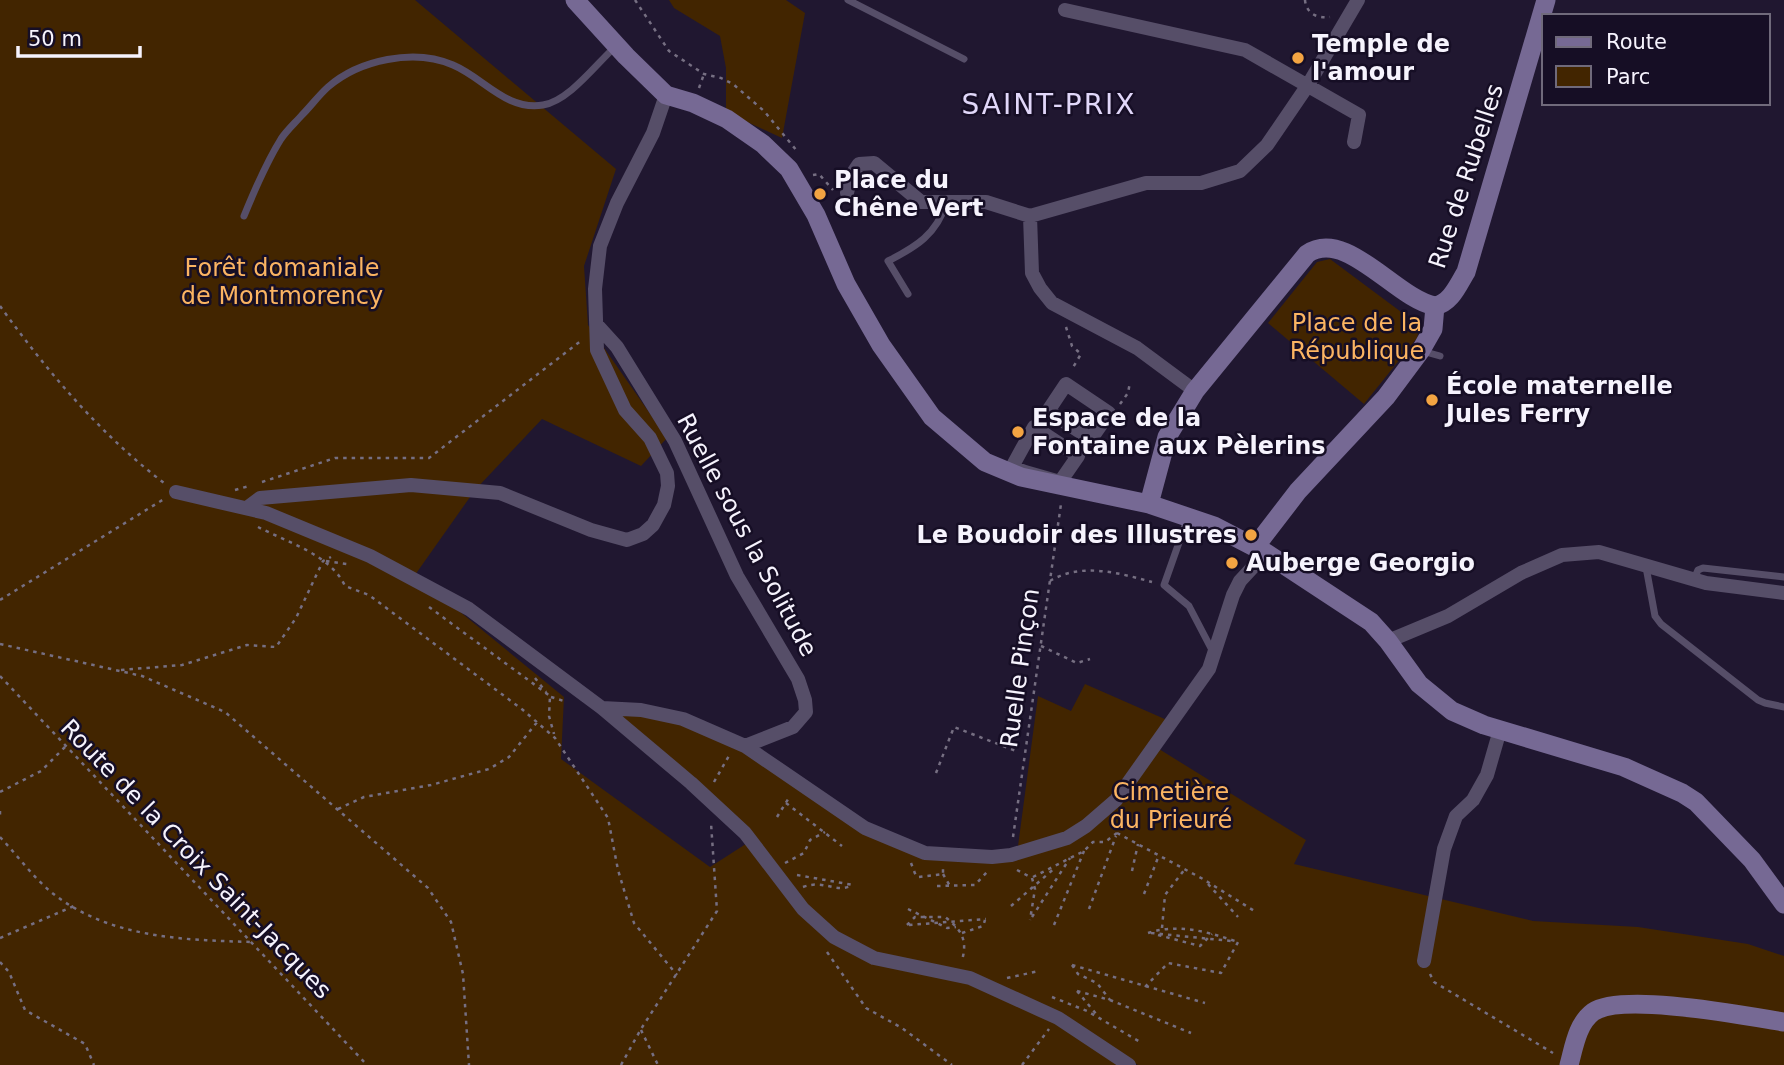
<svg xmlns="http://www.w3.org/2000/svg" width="1784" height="1065" viewBox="0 0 1784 1065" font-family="'DejaVu Sans',sans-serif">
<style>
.green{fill:#422500}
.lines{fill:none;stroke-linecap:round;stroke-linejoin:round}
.path{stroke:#766f82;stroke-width:2.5;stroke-dasharray:3.5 5;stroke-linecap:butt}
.lane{stroke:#564e68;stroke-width:7}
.street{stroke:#564e68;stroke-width:14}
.secondary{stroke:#766994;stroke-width:19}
.poi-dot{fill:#f3a442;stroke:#160e25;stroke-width:2.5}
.labels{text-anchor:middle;stroke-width:5;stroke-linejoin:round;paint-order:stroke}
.poi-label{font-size:24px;font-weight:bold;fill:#f6f3fd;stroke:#160e25;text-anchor:start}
.street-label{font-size:24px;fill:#f6f3fd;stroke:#160e25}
.park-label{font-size:24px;fill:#fbb462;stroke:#160e25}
.quarter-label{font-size:28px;letter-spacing:2px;fill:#e1d7f9;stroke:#160e25}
</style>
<rect width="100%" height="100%" fill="#201730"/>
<path class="green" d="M0 0H415L616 169 584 266 588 325 667 438 641 466 542 419 475 490 415 575 564 697 561 759 710 867 752 840 602 708 641 710 745 746 865 828 925 853 992 857 1078 837 1159 749 1306 840 1294 864 1533 921 1638 927 1748 944 1784 956V1065H1138L1077 1031 1130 1065H0Z
M669 0H786L805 13 782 138 726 112V68L720 36 674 8Z
M1330 259 1420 326 1417 338 1364 404 1268 323 1317 262Z
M1085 684 1167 720 1119 790 1070 834 1018 846 1038 696 1071 711Z"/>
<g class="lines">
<path class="path" d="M635 0 669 51 704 74 721 78 733 84 764 111 797 151
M1305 0C1306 13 1317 19 1330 17
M699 88 704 74
M813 175 819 174 833 190
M0 306C47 371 100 434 164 483
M1066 327 1072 346 1081 354 1072 369
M1120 404 1128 393 1130 382
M262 482 335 458H429L582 340
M235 490 249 486
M258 527C287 542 331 555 345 586L369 595 523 710 555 738 608 818 618 870 634 923 677 975
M326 561 347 564
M1050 581C1081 562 1119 573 1152 582
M0 600 164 499
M429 607 550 696 549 716 554 734
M0 644 142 676 225 712 428 888 451 922 463 974 469 1065
M1041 646 1077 663 1090 659
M121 670 182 665 247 645 276 647 296 618 323 561 331 557
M0 676 367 1065
M535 678 546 692
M551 697 567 702
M936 773 954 727 1016 751
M714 782 730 754
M0 792 41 771 65 747
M786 803 842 846
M338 809 364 797 431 785 489 769 509 757 538 721
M0 811V816
M777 817 790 796
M1117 833 1203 879 1256 912
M0 837C17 855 33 877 51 892 108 938 182 940 252 942
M1013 837 1061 504
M785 863 804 853 810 840 825 832
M911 863 916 876
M1017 870 1032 878 1035 889 1030 920
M1132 871 1138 844
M943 874 950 886
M797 875 853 885
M919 877 943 874V869
M1033 877 1084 851 1093 842H1105L1117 833
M1208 884 1238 917
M937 886 975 885 987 872
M803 887C825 879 835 894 853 885
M1144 894 1159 855
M1011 906 1056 867
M908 909 947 928 956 927
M1089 909 1116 836
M1032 917 1070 858
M907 925 915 917H945C961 929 968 940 962 960
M909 925 986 919
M1054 925 1084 851
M1162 928 1165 895 1185 869
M962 933 983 926 985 920
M1148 933C1179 923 1208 932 1238 942
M1151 933 1231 941
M1158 935 1200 946 1212 934
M0 938 74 906
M827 952 866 1008 902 1028 952 1065
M0 962 9 972 25 1010 85 1044 94 1065
M1072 965 1205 1003
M1072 965 1078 974 1097 983 1110 1000
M1430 974 1434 982 1553 1053
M1007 978 1039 971
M1145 987 1168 963 1221 973 1238 942
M1077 991 1110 1000 1191 1033
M1077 991 1097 1015
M1052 997 1087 1011 1142 1043
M641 1030 658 1065
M621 1065 641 1029 717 911 711 823
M1022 1065 1049 1029"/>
<path class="lane" d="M848 0 964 59
M244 216C255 189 266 163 281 139 287 130 295 123 302 115 311 106 318 96 328 87 359 60 414 48 453 65 484 78 506 111 543 105 569 101 596 64 616 46
M908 294 888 261C916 247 937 234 946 203
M1422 351 1440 356
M1188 517 1164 585 1189 606 1213 652
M1646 567 1655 616 1661 624 1758 700 1765 703 1784 707
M1694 579 1698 570 1703 568 1784 577"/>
<path class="street" d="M1065 10 1245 50 1359 115 1354 142
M847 193 851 176 859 164 874 163 921 202H986L1030 216 1146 183H1201L1240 171 1267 145 1308 85 1358 0
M1030 216 1032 273 1040 288 1052 303 1137 348 1195 391
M597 325 617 347 675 441 737 576 798 679 805 700 806 712 793 727 745 746
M1066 384 1109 413 1091 439 1048 411Z
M1034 427 1078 456 1060 482 1025 472 1012 467Z
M176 492 266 513 370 556 469 609 602 708 691 783 745 833 803 909 834 937 874 958 970 978 1058 1018 1129 1065
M248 507 260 498 411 485 500 493 591 530 627 540 643 534 653 525 664 505 668 486 667 473 650 438 625 410 597 350 595 289 600 246 617 203 653 133 666 95
M1388 641 1448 616 1521 573 1562 555 1599 552 1706 583 1784 593
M602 708 641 710 683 719 745 746 865 828 925 853 992 857 1011 855 1067 838 1086 826 1116 800 1209 669 1233 595 1240 581 1266 553
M1424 961 1444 849 1456 816 1473 800 1487 775 1500 730"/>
<path class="secondary" d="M575 0 626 56 666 95 693 103 727 119 763 144 789 169 816 215 846 284 881 345 932 417 985 462 1021 477 1149 504 1214 526 1266 553 1371 622 1388 641 1419 684 1452 711 1484 725 1624 767 1682 793 1696 802 1752 860 1784 904
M1435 306C1451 303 1458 285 1466 272L1546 0
M1149 504 1167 437 1195 391 1307 254C1346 227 1396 299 1435 306
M1255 547 1298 491 1386 397 1421 350 1433 329 1435 306
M1569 1065C1574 1047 1577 1024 1593 1012 1622 992 1746 1016 1784 1022"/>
</g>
<g class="poi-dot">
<circle cx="1298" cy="58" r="7"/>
<circle cx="820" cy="194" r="7"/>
<circle cx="1432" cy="400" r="7"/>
<circle cx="1018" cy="432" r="7"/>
<circle cx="1251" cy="535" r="7"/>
<circle cx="1232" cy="563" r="7"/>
</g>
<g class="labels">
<g class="poi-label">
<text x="1312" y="52">Temple de<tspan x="1312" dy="28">l'amour</tspan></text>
<text x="834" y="188">Place du<tspan x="834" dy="28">Chêne Vert</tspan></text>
<text x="1446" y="394">École maternelle<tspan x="1446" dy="28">Jules Ferry</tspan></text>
<text x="1032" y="426">Espace de la<tspan x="1032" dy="28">Fontaine aux Pèlerins</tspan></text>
<text x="1237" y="543" text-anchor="end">Le Boudoir des Illustres</text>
<text x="1246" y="571">Auberge Georgio</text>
</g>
<g class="street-label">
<text transform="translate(1466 176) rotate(-72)" y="8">Rue de Rubelles</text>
<text transform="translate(747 535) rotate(62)" y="8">Ruelle sous la Solitude</text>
<text transform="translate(1020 668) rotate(-82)" y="8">Ruelle Pinçon</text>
<text transform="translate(196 859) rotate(46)" y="8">Route de la Croix Saint-Jacques</text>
</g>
<g class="park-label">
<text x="282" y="276">Forêt domaniale<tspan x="282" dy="28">de Montmorency</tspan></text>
<text x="1357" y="331">Place de la<tspan x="1357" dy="28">République</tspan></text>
<text x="1171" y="800">Cimetière<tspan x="1171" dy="28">du Prieuré</tspan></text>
</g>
<g class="quarter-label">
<text x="1049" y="114">SAINT-PRIX</text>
</g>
</g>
<rect x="1542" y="14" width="228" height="91" fill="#160e25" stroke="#706a7b" stroke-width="2"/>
<rect x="1556" y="37" width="35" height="10" fill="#766994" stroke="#706a7b" stroke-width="2"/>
<text x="1606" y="49" font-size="21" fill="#f6f3fd">Route</text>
<rect x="1556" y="66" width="35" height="21" fill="#422500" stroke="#706a7b" stroke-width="2"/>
<text x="1606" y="84" font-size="21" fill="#f6f3fd">Parc</text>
<path d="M18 46v10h122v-10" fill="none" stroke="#f6f3fd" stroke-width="3.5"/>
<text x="28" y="46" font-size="21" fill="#f6f3fd" stroke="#160e25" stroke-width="5" paint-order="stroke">50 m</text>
</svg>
